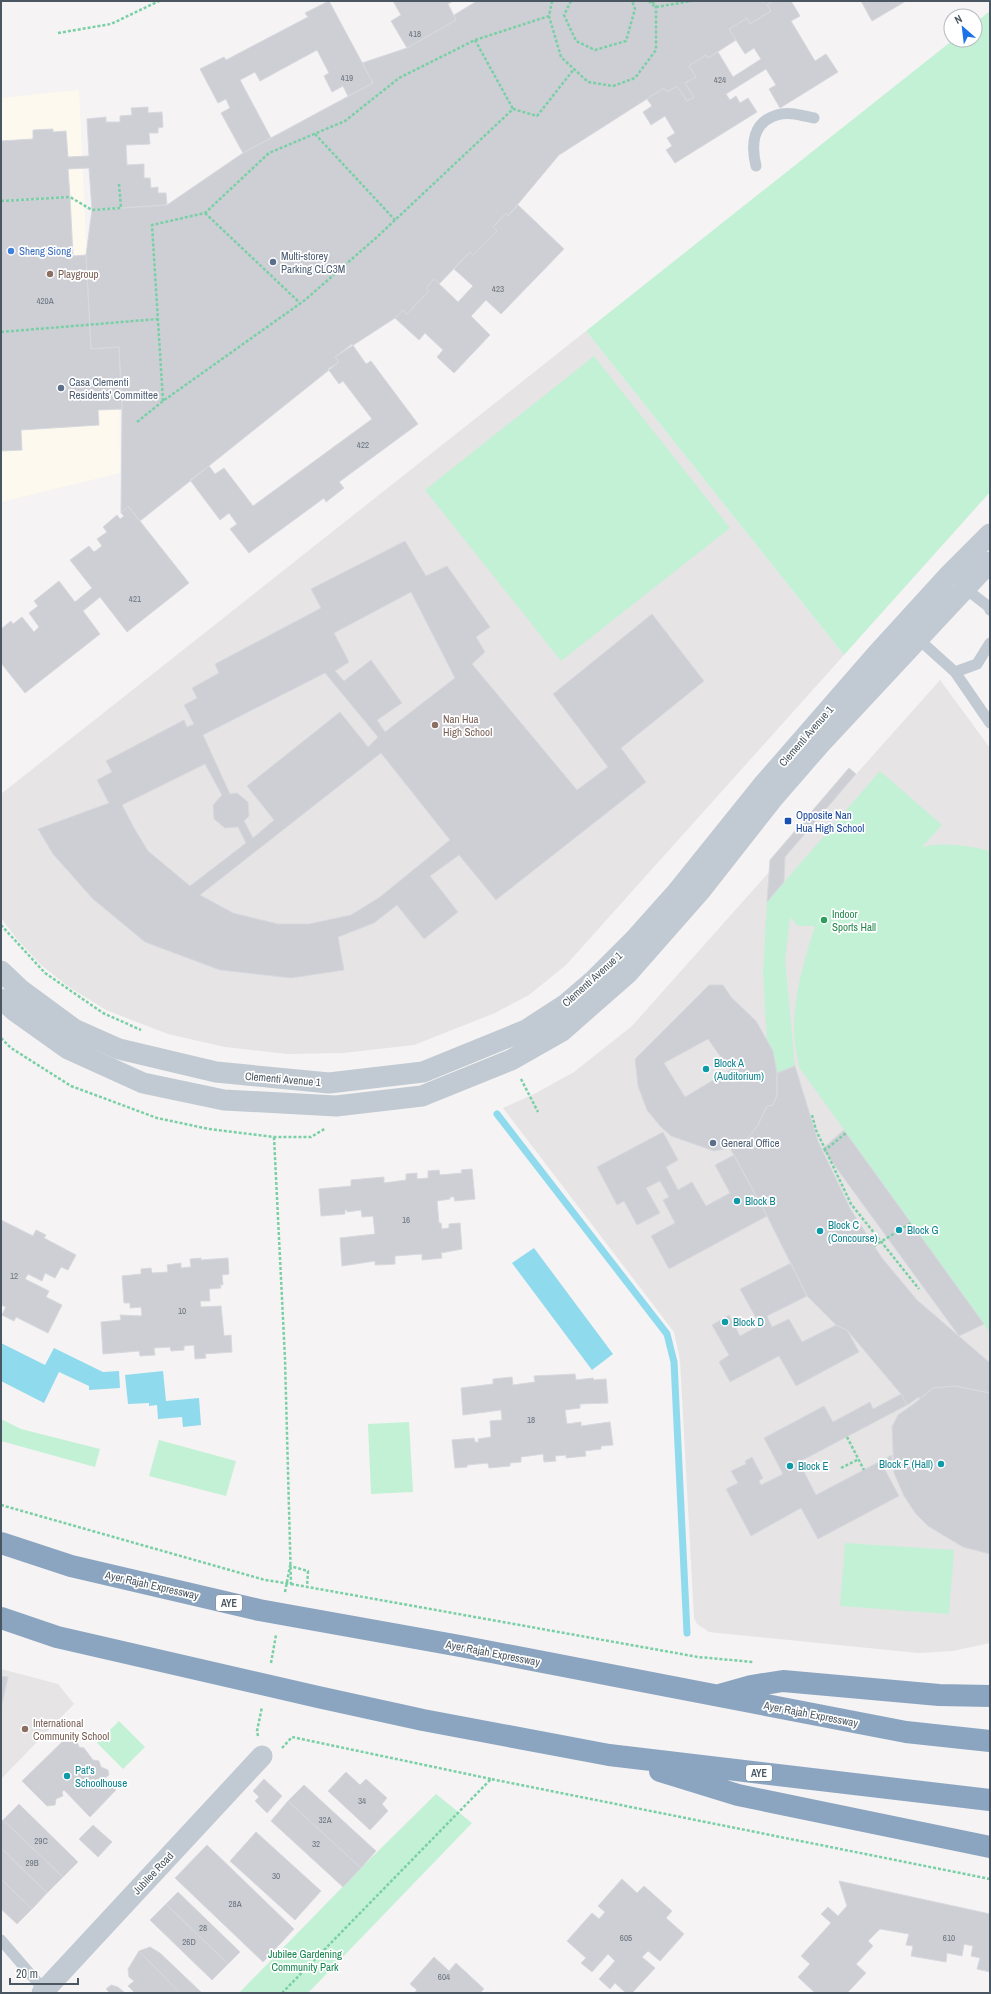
<svg xmlns="http://www.w3.org/2000/svg" width="991" height="1994" viewBox="0 0 991 1994" font-family="'Archivo Narrow',sans-serif">
<style>
.commercial{fill:#fdf9ef}
.education{fill:#e6e4e5}
.green{fill:#c3f1d5}
.water{fill:#90daee}
.lines{fill:none;stroke-linecap:round;stroke-linejoin:round}
.stream{stroke:#90daee;stroke-width:7}
.building{fill:#cdcfd5;stroke:#d7d9de;fill-rule:evenodd}
.path{stroke:#7ad0a6;stroke-width:2.5;stroke-dasharray:3 2;stroke-linecap:butt}
.lane{stroke:#c1cad2;stroke-width:11}
.street{stroke:#c1cad2;stroke-width:21}
.highway{stroke:#8ba5c1;stroke-width:22}
.shop-dot{fill:#3f7fe0;stroke:#fff;stroke-width:1.5}
.service-dot{fill:#5c6f8a;stroke:#fff;stroke-width:1.5}
.education-dot{fill:#8d6e63;stroke:#fff;stroke-width:1.5}
.transit-dot{fill:#1a4fb4;stroke:#fff;stroke-width:1.5}
.leisure-dot{fill:#2e9e5b;stroke:#fff;stroke-width:1.5}
.culture-dot{fill:#0f9aa8;stroke:#fff;stroke-width:1.5}
.labels{text-anchor:middle;stroke-width:3.5;stroke-linejoin:round;paint-order:stroke}
.number-label{font-size:9px;fill:#6b747e}
.shield{fill:#fff;stroke:#808990;stroke-width:1}
.shield-label{font-size:10px;font-weight:bold;fill:#4a5661}
.shop-label{font-size:11px;fill:#366cbe;stroke:#fff;text-anchor:start}
.service-label{font-size:11px;fill:#4e5e75;stroke:#fff;text-anchor:start}
.education-label{font-size:11px;fill:#785e54;stroke:#fff;text-anchor:start}
.street-label{font-size:11px;fill:#4a5661;stroke:#fff}
.transit-label{font-size:11px;fill:#164399;stroke:#fff;text-anchor:start}
.leisure-label{font-size:11px;fill:#27864d;stroke:#fff;text-anchor:start}
.culture-label{font-size:11px;fill:#0d838f;stroke:#fff;text-anchor:start}
.park-label{font-size:11px;fill:#17864f;stroke:#fff}
</style>
<rect width="100%" height="100%" fill="#f5f3f3"/>
<path class="commercial" d="M79 90 91 349 119 347 120 473 1 502V98Z"/>
<path class="education" d="M586 331 844 655 566 965 529 995 495 1013 414 1045 343 1053 287 1054 225 1047 168 1034 106 1010 66 985 40 964 16 938 1 918V794Z
M940 680 990 748V1643L953 1651 918 1653 709 1632 697 1624 694 1618 680 1360 674 1332 503 1108 536 1093 574 1072 632 1026Z
M1 1669 58 1684 74 1704 1 1779Z"/>
<path class="green" d="M990 11V492L844 655 586 331 953 40H975V23Z
M594 356 730 528 561 661 425 490Z
M880 771 942 825 922 847C945 842 967 845 990 851V1333L799 1067C798 1056 794 1043 794 1031 794 995 804 960 815 926H798L790 917 785 959 795 1066 777 1073 773 1051 767 1041 763 973 767 902Z
M1 1419 21 1429 100 1449 95 1467 1 1441Z
M409 1422 413 1492 371 1494 368 1424Z
M159 1440 236 1461 226 1496 149 1476Z
M845 1543 954 1550 949 1614 840 1606Z
M119 1721 145 1747 123 1769 97 1743Z
M436 1794 472 1823 308 1993H239L361 1868Z"/>
<path class="water" d="M534 1248 613 1354 592 1370 512 1263Z
M1 1343 45 1365 54 1348 103 1372 119 1371 120 1388 89 1390V1386L59 1372 44 1403 1 1381Z
M163 1371 166 1401 199 1398 201 1425 183 1427 182 1417 158 1419 157 1405 149 1406V1403L128 1404 125 1375Z"/>
<g class="lines">
<path class="stream" d="M497 1114 667 1334 674 1362 687 1633"/>
</g>
<path class="building" d="M329 1 373 83 348 96 343 86 332 92 324 76 329 73 317 50 260 81 255 72 240 80 271 138 243 153 221 113 230 108 226 99 218 103 200 69 224 57 226 60 308 17 305 13Z
M393 1H453L448 4 456 20 407 48 391 21 401 15Z
M477 1H773L767 5 771 11 750 24 747 18 729 29 736 40 708 58 706 55 689 66 696 77 685 83 694 97 687 101 677 86 667 92 664 88 559 155 508 216 506 213 493 227 497 231 473 255 470 252 439 284 434 279 426 288 429 291 407 314 403 310 395 318 335 357 339 362 140 521 128 506 121 513 122 409 119 347 91 349 86 255 92 210 167 205 243 153 373 83 362 63 407 48 456 20 454 15Z
M773 1H791L800 16 791 21 815 61 826 54 838 72 780 108 769 89 776 85 766 69 726 94 730 100 736 96 740 103 748 98 757 112 675 163 666 150 672 146 667 138 675 133 665 116 651 125 643 112 652 106 647 99 664 88 667 92 677 86 687 101 694 97 685 83 696 77 689 66 706 55 708 58 718 52 733 77 761 59 754 48 745 54 729 29 747 18 750 24 771 11 767 5Z
M861 1H906L872 21Z
M148 107V113L162 112 163 127 158 128V133H149L150 144 126 145 127 165 144 164V178H150L151 188 158 187V193H166L167 205 92 210 89 168 68 169 70 197 1 201V138V141L33 139V130L53 129V132L66 131 68 157 89 156 87 119 106 117V122H120V116L132 115 131 108Z
M70 197 73 256 86 255 91 349 119 347 122 409 98 410 99 425 21 430 22 450 1 451V201Z
M518 205 564 249 501 314 486 300 471 316 490 335 454 373 437 357 443 350 425 333 419 340 395 318 403 310 407 314 429 291 426 288 434 279 458 302 473 286 454 269 470 252 473 255 497 231 493 227 506 213 508 216Z
M352 344 366 364 371 361 418 424 339 482 344 488 326 502 324 498 249 553 230 529 237 524 229 513 220 520 190 480 209 466 215 474 224 468 253 506 372 419 343 381 339 384 328 369 339 362 335 357Z
M128 506 189 583 127 632 100 597 83 611 100 634 25 693 1 663V629L11 621 13 624 22 617 34 632 39 627 29 613 38 606 34 601 59 581 75 602 92 588 70 560 89 546 94 552 102 546 97 539 107 532 103 527 117 515 120 519 124 516 121 513Z
M405 541 426 576 447 566 490 627 476 637 485 652 472 664 577 790 608 767 553 694 652 614 704 681 621 748 646 782 496 900 459 855 430 876 458 912 424 939 397 905 374 923 338 937 344 970 291 978 220 970 145 942 93 899 53 854 38 829 109 803 97 780 112 772 106 761 184 720 187 727 194 724 184 705 197 698 192 688 219 673 215 664 321 608 311 589ZM411 592 455 678 385 732 377 720 402 703 371 660 344 681 335 671 349 662 334 633ZM325 673 378 737 368 747 340 712 247 786 274 820 253 838 244 821 249 816 248 802 237 793 230 794 203 735ZM381 753 450 840 380 897 351 915 309 924H278L233 913 200 895ZM205 764 222 795 213 805 214 819 225 828 238 827 246 843 190 886 148 851 134 828 122 805Z
M849 768 856 774 785 857 784 882 767 902 770 860Z
M709 985H723L731 997 756 1021 773 1051 777 1073V1095L773 1105 767 1106 758 1125 747 1139 730 1148 714 1151 671 1136 660 1126 647 1110 638 1086 635 1059Z
M708 1039 730 1070 685 1097 664 1063Z
M795 1066 818 1141 851 1210 882 1258 917 1300 990 1363V1393L955 1386 933 1388 920 1399 919 1397 907 1405 901 1394 847 1330 836 1325 807 1296 767 1216 730 1148 747 1139 758 1125 767 1106 773 1105 777 1095V1073Z
M844 1130 846 1133 984 1324 959 1336 824 1151 822 1149Z
M663 1132 678 1160 666 1167 678 1190 692 1182 706 1206 730 1193 715 1165 734 1155 767 1216 669 1269 651 1236 675 1223 663 1200 669 1197 660 1181 646 1188 660 1213 637 1225 624 1201 617 1205 597 1167Z
M472 1169 475 1199 455 1201 454 1197H450V1199L437 1201 439 1223H441L442 1229 449 1228V1224L460 1223 462 1249 441 1253 442 1258 422 1260V1254L395 1256V1264L375 1265V1261L342 1266 340 1238 375 1234 373 1216 362 1217 361 1210 347 1212V1210H345V1214L321 1216 319 1189 351 1186V1180L384 1177V1183L406 1180V1174L417 1173V1179L428 1178V1171L439 1170 440 1175 462 1173 461 1170Z
M1 1220 33 1236 36 1230 46 1235 44 1238 76 1255 68 1270 61 1267 55 1278 45 1273 42 1281 28 1274 25 1279 49 1291 46 1297 62 1305 48 1333 16 1317 14 1321 2 1315 6 1307 1 1305Z
M201 1258V1260L228 1258 229 1274 222 1275 223 1285H220L221 1288 209 1289 210 1301H200L201 1307 221 1306 224 1336 231 1335 232 1352 205 1354 206 1358 195 1359 194 1345 184 1346V1350L171 1351 170 1347 154 1348 155 1355 140 1356 139 1351 103 1354 101 1322 121 1320 120 1315 142 1316 141 1307 130 1308V1303H124L122 1276 141 1274V1269L151 1268 152 1273 168 1272 167 1265 181 1263V1268L191 1267 190 1259Z
M791 1263 807 1296 767 1316 772 1327 789 1319 802 1342 836 1325 847 1330 859 1352 796 1386 779 1356 730 1382 719 1362 729 1355 712 1325 729 1315 740 1336 760 1325 740 1289Z
M575 1374 576 1380 593 1378 594 1380 606 1379 608 1403 580 1404V1408L565 1410 567 1424 581 1422V1426L610 1422 613 1445 601 1446V1449L585 1451 586 1456 566 1458V1455L555 1456 556 1461 544 1462 543 1454 521 1457V1462L510 1463V1466L489 1468 488 1463 467 1465V1467L455 1468 452 1440 474 1438 475 1442H479L478 1439 491 1437 490 1421 502 1420 501 1410 463 1415 461 1388 493 1384V1379L512 1377 513 1385 535 1382 534 1376Z
M955 1386 990 1393V1554L963 1547 928 1526 916 1514 904 1496 894 1473 892 1427 898 1415 915 1403 933 1388Z
M901 1394 907 1405 799 1462 816 1495 892 1455V1464L884 1468 899 1496 818 1539 801 1508 751 1536 726 1489 738 1483 731 1471 746 1464 745 1461 752 1457 763 1478 759 1481 761 1485 783 1474 764 1438 824 1406 833 1422 870 1402 873 1409Z
M1 1676 8 1677 1 1708Z
M65 1739 77 1741 79 1747 84 1748 93 1760 99 1761 101 1767 108 1770 109 1775 105 1778 116 1790 90 1817 64 1790 62 1792 63 1796 56 1799 55 1805 47 1806 22 1781Z
M346 1772 360 1785 366 1779 387 1798 382 1804 388 1811 370 1830 328 1791Z
M264 1779 282 1796 267 1813 255 1801 259 1797 253 1791Z
M304 1785 376 1851 361 1868 288 1801Z
M288 1801 361 1868 343 1887 271 1821Z
M19 1804 78 1862 63 1877 3 1820Z
M3 1820 63 1877 47 1893 1 1848V1822Z
M93 1825 112 1842 98 1857 79 1839Z
M256 1832 321 1891 295 1920 230 1861Z
M207 1845 294 1929 263 1962 175 1878Z
M1 1848 47 1893 32 1909 1 1879Z
M1 1879 32 1909 17 1924 1 1909Z
M622 1879 637 1893 644 1886 672 1911 666 1918 684 1934 660 1961 648 1951 642 1957 655 1968 632 1993H626L615 1983 610 1989 599 1979 615 1961 608 1954 592 1972 581 1963 586 1958 567 1941 592 1913 599 1919 605 1912 598 1906Z
M839 1881 990 1914V1972L977 1969 980 1958 971 1956 973 1946 964 1944 962 1956 947 1953 946 1962 911 1956 913 1946 906 1945 909 1934 880 1929 868 1941 873 1946 856 1964 866 1973 847 1993H815L798 1977 810 1964 801 1956 831 1923 821 1914 828 1907 838 1916 847 1906Z
M178 1892 240 1952 228 1964 166 1904Z
M166 1904 228 1964 212 1980 150 1920Z
M150 1947 160 1953 202 1993H180L139 1951Z
M139 1951 180 1993H135L128 1986 134 1981 129 1977 128 1969Z
M434 1957 449 1971 456 1963 484 1989 480 1993H414L417 1990 410 1984Z
M111 1985 118 1987 125 1993H110L106 1989Z"/>
<g class="lines">
<path class="path" d="M552 1 549 16 561 57 588 82 613 86 635 78 656 50V7L652 1
M571 1 564 15 576 41 595 50 626 41 635 9 632 1
M649 1 654 6
M656 7 692 1
M58 33 111 24 159 1
M475 40 513 109
M315 134 395 220
M1 201 70 197 92 210 121 208 119 184
M205 213 300 303
M1 332 158 319
M163 401 152 225 205 213 269 153 345 121 399 78 475 40 549 16
M137 422 163 401 305 300 377 237 513 109 537 116 574 69
M1 925 45 973 103 1013 141 1030
M1 1038 11 1048 71 1086 157 1118 209 1129 274 1137H311L326 1128
M521 1079 538 1112
M812 1115 816 1130 851 1204 919 1289
M824 1151 846 1133
M874 1246 911 1223
M847 1437 864 1470
M841 1468 859 1459
M1 1505 265 1580 291 1584 285 1359 274 1137
M291 1584 698 1657 753 1662
M285 1592 290 1566 308 1571 307 1587
M271 1663 276 1635
M258 1736 257 1731 262 1707
M282 1748 292 1737 491 1779
M282 1993 491 1779 990 1879"/>
<path class="lane" d="M756 166C751 145 752 122 777 115 789 111 803 116 814 118
M962 586 989 607 990 610
M915 636 955 672 977 664 990 643
M955 672 990 723
M1 1940 45 1991"/>
<path class="street" d="M1 971 21 990 74 1029 119 1049 216 1072 329 1083 423 1072 526 1030 566 1004 594 980 634 940 676 893 762 786 877 654 948 576 990 534
M1 999 16 1012 68 1049 143 1083 224 1100 336 1106 422 1096 511 1060 562 1031 628 973 701 890 774 797 821 743 990 562
M42 1993 262 1756"/>
<path class="highway" d="M1 1543 71 1566 259 1610 460 1646 906 1732 990 1741
M1 1618 57 1637 318 1697 423 1720 609 1755 990 1800
M719 1695 751 1686 783 1681 939 1695 990 1696
M660 1771 738 1795 990 1847"/>
</g>
<circle class="shop-dot" cx="11" cy="251" r="4"/>
<g class="service-dot">
<circle cx="273" cy="262" r="4"/>
<circle cx="61" cy="388" r="4"/>
<circle cx="713" cy="1143" r="4"/>
</g>
<g class="education-dot">
<circle cx="50" cy="274" r="4"/>
<circle cx="435" cy="725" r="4"/>
<circle cx="25" cy="1729" r="4"/>
</g>
<rect class="transit-dot" x="784" y="817" width="8" height="8" rx="2"/>
<circle class="leisure-dot" cx="824" cy="920" r="4"/>
<g class="culture-dot">
<circle cx="706" cy="1069" r="4"/>
<circle cx="737" cy="1201" r="4"/>
<circle cx="899" cy="1230" r="4"/>
<circle cx="820" cy="1231" r="4"/>
<circle cx="725" cy="1322" r="4"/>
<circle cx="941" cy="1464" r="4"/>
<circle cx="790" cy="1466" r="4"/>
<circle cx="67" cy="1776" r="4"/>
</g>
<g class="labels">
<g class="number-label">
<text x="415" y="37">418</text>
<text x="347" y="81">419</text>
<text x="720" y="83">424</text>
<text x="498" y="292">423</text>
<text x="45" y="304">420A</text>
<text x="363" y="448">422</text>
<text x="135" y="602">421</text>
<text x="406" y="1223">16</text>
<text x="14" y="1279">12</text>
<text x="182" y="1314">10</text>
<text x="531" y="1423">18</text>
<text x="362" y="1804">34</text>
<text x="325" y="1823">32A</text>
<text x="41" y="1844">29C</text>
<text x="316" y="1847">32</text>
<text x="32" y="1866">29B</text>
<text x="276" y="1879">30</text>
<text x="235" y="1907">28A</text>
<text x="203" y="1931">28</text>
<text x="626" y="1941">605</text>
<text x="949" y="1941">610</text>
<text x="189" y="1945">26D</text>
<text x="444" y="1980">604</text>
</g>
<g class="shield">
<rect x="216" y="1595" width="26" height="16" rx="3"/>
<rect x="746" y="1765" width="26" height="16" rx="3"/>
</g>
<g class="shield-label">
<text x="229" y="1607">AYE</text>
<text x="759" y="1777">AYE</text>
</g>
<g class="shop-label">
<text x="19" y="255">Sheng Siong</text>
</g>
<g class="service-label">
<text x="281" y="260">Multi-storey<tspan x="281" dy="13">Parking CLC3M</tspan></text>
<text x="69" y="386">Casa Clementi<tspan x="69" dy="13">Residents' Committee</tspan></text>
<text x="721" y="1147">General Office</text>
</g>
<g class="education-label">
<text x="58" y="278">Playgroup</text>
<text x="443" y="723">Nan Hua<tspan x="443" dy="13">High School</tspan></text>
<text x="33" y="1727">International<tspan x="33" dy="13">Community School</tspan></text>
</g>
<g class="street-label">
<text transform="translate(806 736) rotate(-49)" y="4">Clementi Avenue 1</text>
<text transform="translate(592 979) rotate(-42)" y="4">Clementi Avenue 1</text>
<text transform="translate(283 1079) rotate(5)" y="4">Clementi Avenue 1</text>
<text transform="translate(152 1585) rotate(13)" y="4">Ayer Rajah Expressway</text>
<text transform="translate(493 1653) rotate(11)" y="4">Ayer Rajah Expressway</text>
<text transform="translate(811 1714) rotate(11)" y="4">Ayer Rajah Expressway</text>
<text transform="translate(153 1873) rotate(-47)" y="4">Jubilee Road</text>
</g>
<g class="transit-label">
<text x="796" y="819">Opposite Nan<tspan x="796" dy="13">Hua High School</tspan></text>
</g>
<g class="leisure-label">
<text x="832" y="918">Indoor<tspan x="832" dy="13">Sports Hall</tspan></text>
</g>
<g class="culture-label">
<text x="714" y="1067">Block A<tspan x="714" dy="13">(Auditorium)</tspan></text>
<text x="745" y="1205">Block B</text>
<text x="828" y="1229">Block C<tspan x="828" dy="13">(Concourse)</tspan></text>
<text x="907" y="1234">Block G</text>
<text x="733" y="1326">Block D</text>
<text x="933" y="1468" text-anchor="end">Block F (Hall)</text>
<text x="798" y="1470">Block E</text>
<text x="75" y="1774">Pat's<tspan x="75" dy="13">Schoolhouse</tspan></text>
</g>
<g class="park-label">
<text x="305" y="1958">Jubilee Gardening<tspan x="305" dy="13">Community Park</tspan></text>
</g>
</g>
<rect width="991" height="1994" fill="none" stroke="#4a5661" stroke-width="4"/>
<g transform="translate(963 28) rotate(332)"><circle r="19" fill="#ffffff" stroke="#b7bbc0"/>
<path d="M0-3L7 15L0 10L-7 15Z" fill="#1a73e8"/>
<text y="-6" font-size="11" font-weight="bold" text-anchor="middle" fill="#4a5661">N</text>
</g>
<path d="M10 1978v6h68v-6" fill="none" stroke="#4a5661" stroke-width="2"/>
<text x="16" y="1978" font-size="12" fill="#4a5661" stroke="#ffffff" stroke-width="3" paint-order="stroke">20 m</text>
</svg>
